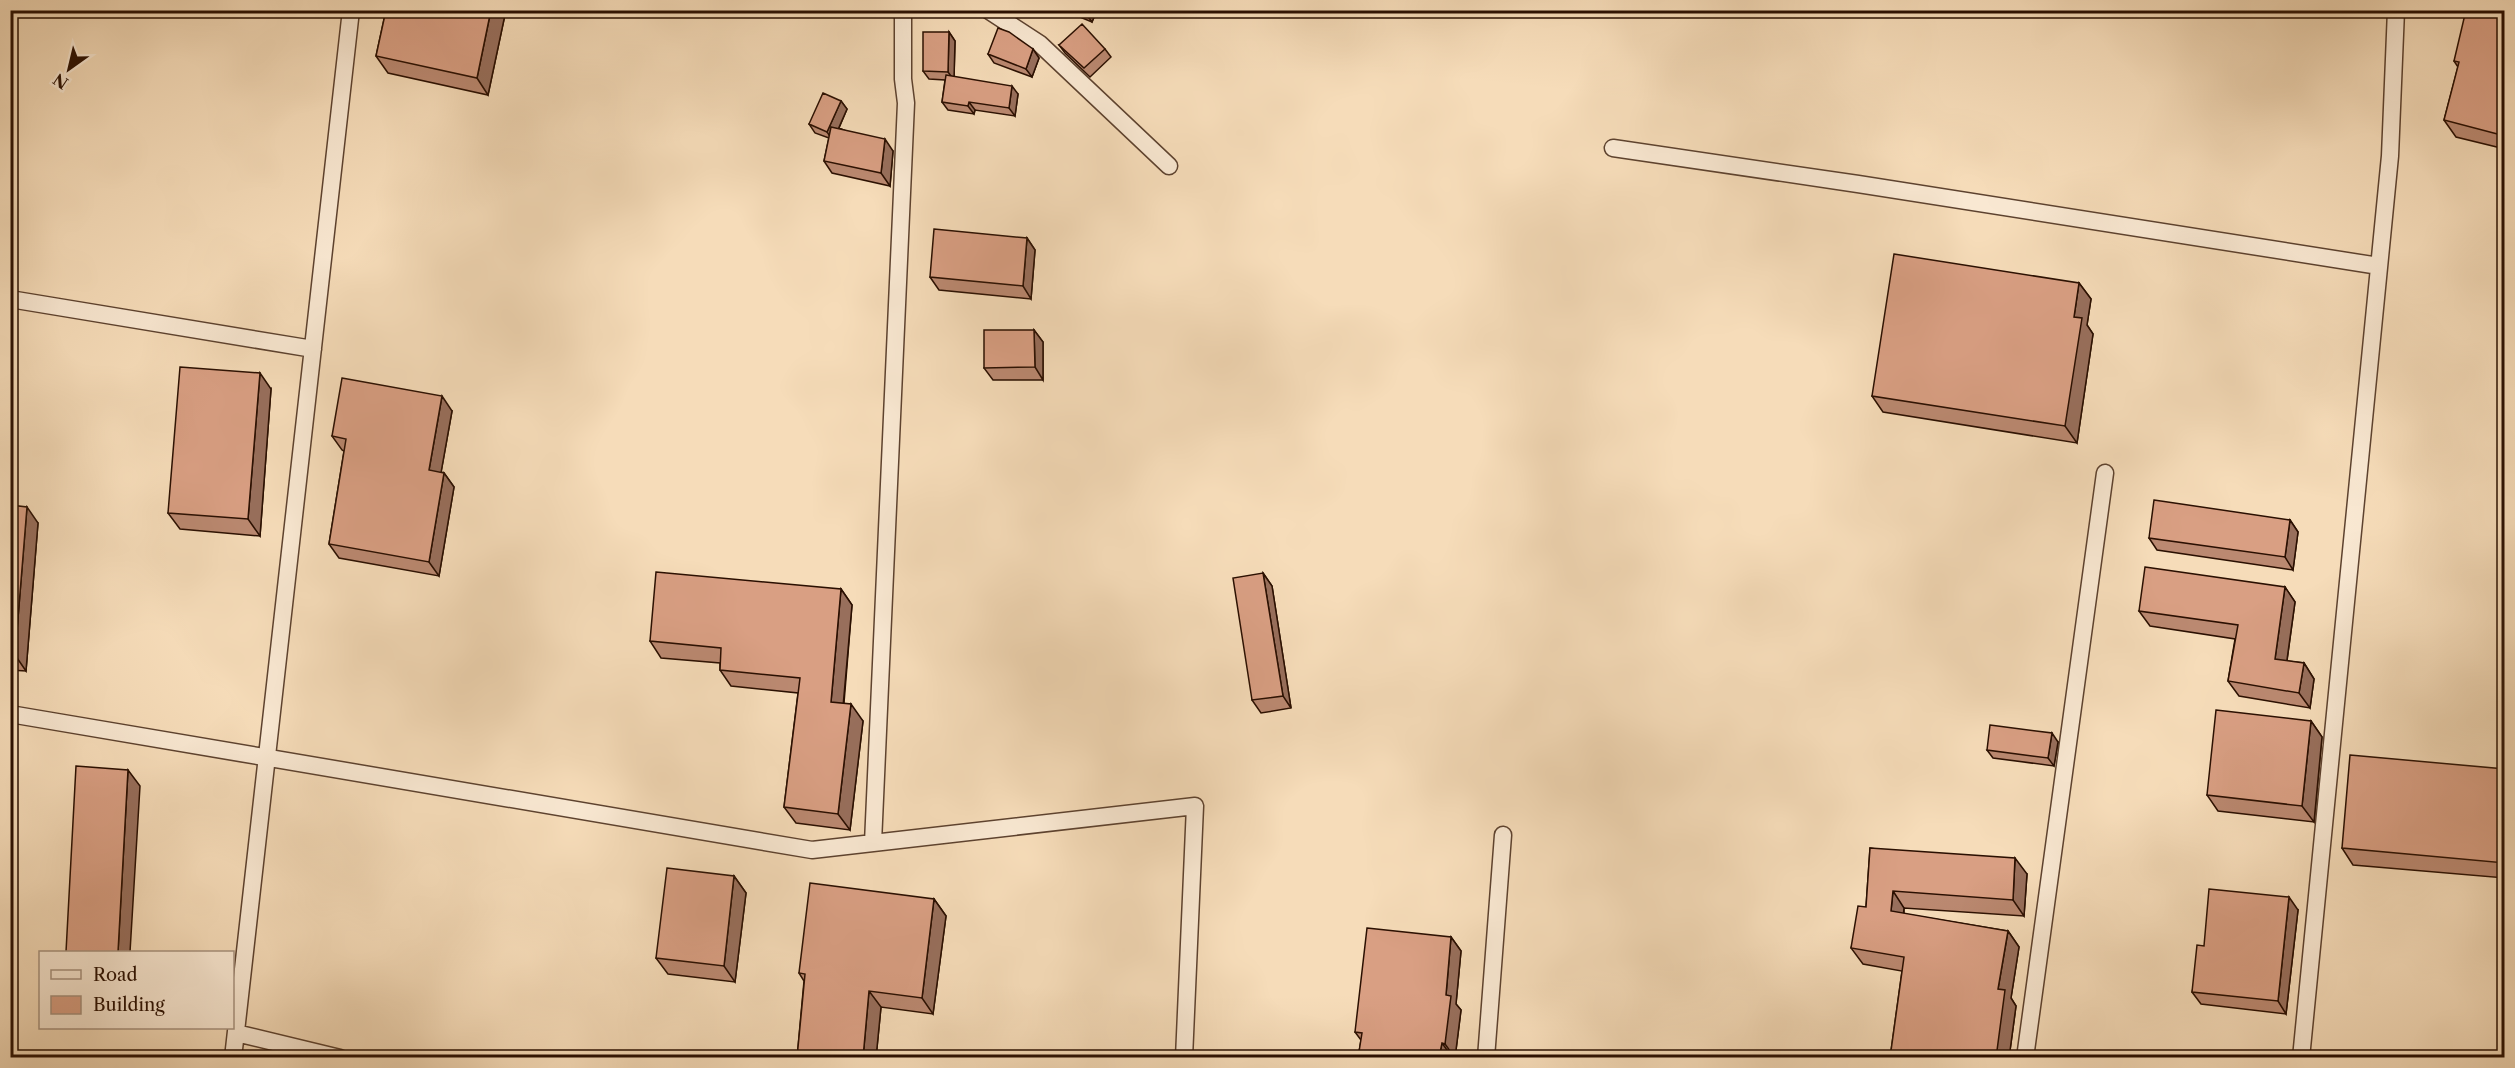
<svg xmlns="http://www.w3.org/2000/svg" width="2515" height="1068" viewBox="0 0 2515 1068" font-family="'Libre Caslon Text',serif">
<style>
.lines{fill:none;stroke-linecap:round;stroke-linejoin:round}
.minor-casing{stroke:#5d422f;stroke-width:19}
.minor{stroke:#f9e8d2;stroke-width:16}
.wall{fill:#bb8971;stroke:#2a0f01;stroke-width:1.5}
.shaded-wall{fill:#986f5c;stroke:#2a0f01;stroke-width:1.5}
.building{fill:#d99f83;stroke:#2a0f01;stroke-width:1.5}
</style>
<rect width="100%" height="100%" fill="#f6dcb9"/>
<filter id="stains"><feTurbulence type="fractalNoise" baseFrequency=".00333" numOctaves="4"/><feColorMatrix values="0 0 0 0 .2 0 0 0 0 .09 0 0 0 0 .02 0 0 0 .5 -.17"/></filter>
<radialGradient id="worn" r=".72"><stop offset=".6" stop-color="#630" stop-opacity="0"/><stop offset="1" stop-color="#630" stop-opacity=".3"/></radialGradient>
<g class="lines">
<g class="minor-casing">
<path id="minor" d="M988 10 1040 44 1169 166
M1613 148 1858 184 2379 266
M10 299 313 349
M10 714 812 850 1195 806 1184 1058
M873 843 906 103 903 79V10
M236 1033 340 1058
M233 1058 351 10
M1486 1058 1503 835
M2025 1058 2105 473
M2301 1058 2390 156 2396 10"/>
</g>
<use href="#minor" class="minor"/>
</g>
<path class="wall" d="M386 10H506L488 95 388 73 376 56Z
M1063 10H1097L1092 22Z
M2505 10V149L2456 137 2444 120 2458 67 2454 61Z
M949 32 955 41 954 77 1018 94 1015 116 975 110 974 114 948 110 942 102 945 80 929 79 923 71Z
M1059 45 1105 49 1111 57 1090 77 1065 53Z
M1033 49 1039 58 1032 77 994 63 988 54Z
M841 101 847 109 839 128 893 151 890 186 832 173 824 161 829 138 815 133 809 124Z
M1027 238 1035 250 1031 299 939 290 930 277Z
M2079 283 2091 299 2087 325 2093 334 2077 443 1883 412 1872 396Z
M1034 330 1043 342V380H993L984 368Z
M271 389 260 536 180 529 168 513Z
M452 411 441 472 444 473 454 487 439 576 339 558 329 544 344 451 342 450 332 436Z
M10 505 38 523 26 671 10 670Z
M2290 520 2298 532 2293 570 2157 550 2149 538Z
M1263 573 1272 586 1291 708 1261 713 1252 700Z
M2285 587 2295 602 2287 661 2304 663 2314 679 2310 708 2239 696 2228 681 2235 639 2150 626 2139 611Z
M841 589 852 605 844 703 863 721 850 830 796 823 784 807 798 693 731 686 720 670V663L661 658 650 641Z
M2311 721 2322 737 2314 822 2218 811 2207 795Z
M2058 742 2054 766 1993 758 1987 750Z
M2505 769V878L2353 865 2342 848Z
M1870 848 2027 874 2024 916 1904 908V914L2008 931 2019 947 2011 998 2016 1006 2009 1058H1890L1902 971 1863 964 1851 948 1866 907Z
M734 876 746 893 735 982 668 974 656 958Z
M934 899 946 916 933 1014 881 1007 876 1058H797L804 981 799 973Z
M2298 910 2286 1014 2201 1004 2192 992 2204 946Z
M1451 937 1461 951 1456 1004 1461 1010 1455 1058H1358L1361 1040 1355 1032Z"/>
<path class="shaded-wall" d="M491 10H506L488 95 477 78Z
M1087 10H1097L1092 22 1086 14Z
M949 32 955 41 954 80 948 72Z
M1033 49 1039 58 1032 77 1026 69Z
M1012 86 1018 94 1015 116 1009 108Z
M841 101 847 109 833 141 827 132Z
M969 102 975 110 974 114 968 106Z
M885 139 893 151 890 186 881 173Z
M1027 238 1035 250 1031 299 1023 286Z
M2079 283 2091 299 2087 325 2093 334 2077 443 2065 426 2074 317Z
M1034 330 1043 342V380L1035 367Z
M260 373 271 389 260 536 248 519Z
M442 396 452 411 439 484 429 470Z
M444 473 454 487 439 576 429 562Z
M27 507 38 523 26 671 15 655Z
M2290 520 2298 532 2293 570 2285 557Z
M1263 573 1272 586 1291 708 1283 696Z
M2285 587 2295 602 2285 674 2275 659Z
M841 589 852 605 842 718 831 702Z
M2304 663 2314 679 2310 708 2299 693Z
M851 704 863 721 850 830 838 814Z
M2311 721 2322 737 2314 822 2302 806Z
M2052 733 2058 742 2054 766 2048 758Z
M128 770 140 786 130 952H118Z
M2015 858 2027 874 2024 916 2013 900Z
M734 876 746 893 735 982 724 966Z
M1893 891 1904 908 1902 928 1891 911Z
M2289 897 2298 910 2286 1014 2278 1001Z
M934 899 946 916 933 1014 922 998Z
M2008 931 2019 947 2011 998 2016 1006 2009 1058H1996L1998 989Z
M1451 937 1461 951 1456 1004 1461 1010 1455 1058 1445 1044 1446 995Z
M869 991 881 1007 876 1058H863Z
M1442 1043 1452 1057 1439 1058Z"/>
<path class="building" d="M386 10H491L477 78 376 56Z
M1078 10H1087L1086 14Z
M2466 10H2505V136L2444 120 2459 62 2454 61Z
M1082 24 1105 49 1084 68 1059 45Z
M998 28 1009 32 1033 49 1026 69 988 54Z
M923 32H949L948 72 923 71Z
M946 75 1012 86 1009 108 969 102 968 106 942 102Z
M823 93 841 101 827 132 809 124Z
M831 127 885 139 881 173 824 161Z
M934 229 1027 238 1023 286 930 277Z
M1894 254 2079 283 2074 317 2082 318 2065 426 1872 396Z
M984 330H1034L1035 367 984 368Z
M180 367 260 373 248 519 168 513Z
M342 378 442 396 429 470 444 473 429 562 329 544 346 439 332 436Z
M2154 500 2290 520 2285 557 2149 538Z
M10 505 27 507 15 655H10Z
M2145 567 2285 587 2275 659 2304 663 2299 693 2228 681 2238 625 2139 611Z
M656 572 841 589 831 702 851 704 838 814 784 807 800 678 720 670 721 648 650 641Z
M1263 573 1283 696 1252 700 1233 578Z
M2216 710 2311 721 2302 806 2207 795Z
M1990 725 2052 733 2048 758 1987 750Z
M2350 755 2505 769V863L2342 848Z
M76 766 128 770 118 952H66Z
M1870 848 2015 858 2013 900 1893 891 1891 911 2008 931 1998 989 2005 990 1996 1058H1890L1904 957 1851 948 1858 906 1866 907Z
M667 868 734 876 724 966 656 958Z
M810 883 934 899 922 998 869 991 863 1058H797L805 974 799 973Z
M2209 889 2289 897 2278 1001 2192 992 2197 945 2204 946Z
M1367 928 1451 937 1446 995 1451 996 1445 1044 1442 1043 1439 1058H1358L1362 1033 1355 1032Z"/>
<rect width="2515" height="1068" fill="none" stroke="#f6dcb9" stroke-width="36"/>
<rect x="12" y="12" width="2491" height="1044" fill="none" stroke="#2a0f01" stroke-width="3"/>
<rect x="18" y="18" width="2479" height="1032" fill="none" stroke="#2a0f01" stroke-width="1.5"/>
<rect x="39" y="951" width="195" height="78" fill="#f9e8d2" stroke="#a6917e" stroke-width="1.5"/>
<rect x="51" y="970" width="30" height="9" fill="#f9e8d2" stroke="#a6917e" stroke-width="1.5"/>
<text x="93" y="981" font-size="18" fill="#2a0f01">Road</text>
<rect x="51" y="996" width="30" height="18" fill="#d99f83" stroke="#a6917e" stroke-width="1.5"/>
<text x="93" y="1011" font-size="18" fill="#2a0f01">Building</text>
<g transform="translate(69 69) rotate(214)" stroke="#f9e8d2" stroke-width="4.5" paint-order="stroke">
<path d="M0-4.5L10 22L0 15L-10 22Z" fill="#2a0f01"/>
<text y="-9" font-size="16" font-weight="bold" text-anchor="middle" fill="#2a0f01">N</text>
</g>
<rect width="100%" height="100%" filter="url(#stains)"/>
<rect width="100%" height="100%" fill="url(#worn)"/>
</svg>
